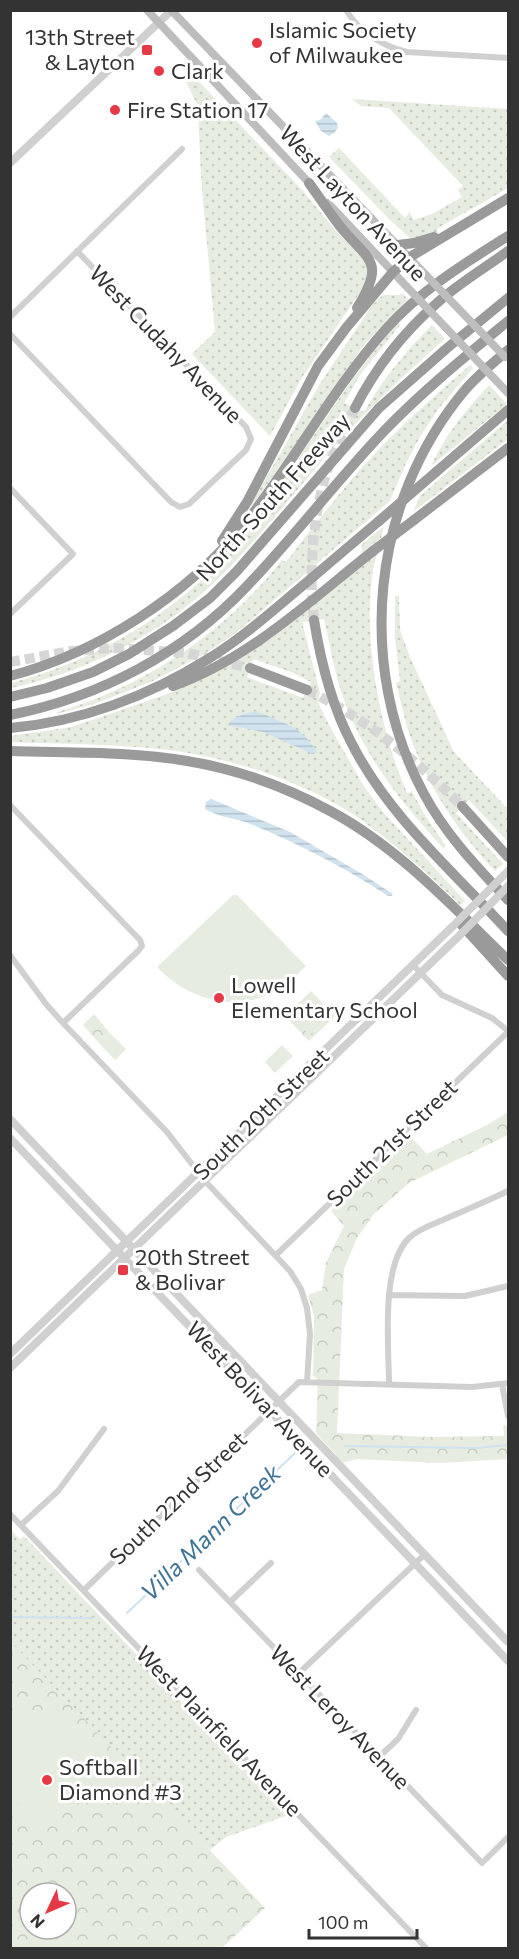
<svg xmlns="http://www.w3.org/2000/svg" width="519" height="1959" viewBox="0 0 519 1959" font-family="Commissioner,sans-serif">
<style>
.grass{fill:url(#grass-dots);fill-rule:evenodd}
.park{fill:url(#park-crowns);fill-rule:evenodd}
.pitch{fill:#e6ecdf}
.water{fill:url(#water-rules)}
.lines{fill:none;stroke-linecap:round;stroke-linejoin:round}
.stream{stroke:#cfe2ee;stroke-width:2}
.motorway-tunnel{stroke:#d6d6d6;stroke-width:10;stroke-dasharray:10 5;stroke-linecap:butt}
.minor{stroke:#d0d0d0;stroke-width:6}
.tertiary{stroke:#d0d0d0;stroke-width:8}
.secondary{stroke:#bdbdbd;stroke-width:8}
.motorway{stroke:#9a9a9a;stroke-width:10}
.tertiary-bridge{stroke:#d0d0d0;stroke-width:8}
.secondary-bridge{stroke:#bdbdbd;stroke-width:8}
.motorway-bridge{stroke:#9a9a9a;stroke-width:10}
.poi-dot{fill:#e63946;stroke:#fff;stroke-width:2}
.labels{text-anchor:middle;stroke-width:6;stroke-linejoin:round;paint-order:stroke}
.poi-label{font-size:22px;fill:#333;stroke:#fff;text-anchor:start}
.street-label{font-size:22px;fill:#333;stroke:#fff}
.water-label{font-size:24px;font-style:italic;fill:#3f7597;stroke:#fff}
</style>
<defs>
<pattern id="grass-dots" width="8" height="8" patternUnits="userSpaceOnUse" patternTransform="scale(1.5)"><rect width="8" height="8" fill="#e6ecdf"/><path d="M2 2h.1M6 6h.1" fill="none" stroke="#c6cbc0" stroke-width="1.8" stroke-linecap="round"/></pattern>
<pattern id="park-crowns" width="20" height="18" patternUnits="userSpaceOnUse" patternTransform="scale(1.5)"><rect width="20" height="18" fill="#e6ecdf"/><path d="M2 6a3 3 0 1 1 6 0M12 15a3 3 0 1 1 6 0" fill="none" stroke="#c6cbc0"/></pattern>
<pattern id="water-rules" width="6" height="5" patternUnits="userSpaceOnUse" patternTransform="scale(1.5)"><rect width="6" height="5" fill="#cfe2ee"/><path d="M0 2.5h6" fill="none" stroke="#b2c2cd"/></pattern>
</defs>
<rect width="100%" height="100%" fill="#fff"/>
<path class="grass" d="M189 71 304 192 335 230 368 264 369 274 363 288 301 379 270 436 192 354 215 332 201 178 198 106 184 78Z
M352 99 508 109V188L438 228 437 232 414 238H410L390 220 329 157 339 148 405 218 410 212 413 220 432 214 462 197 458 190 463 186 389 108 361 106Z
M402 293 408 299 364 345 253 505 251 504 321 382 373 304 383 295H399Z
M398 323 401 324 360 375 344 403 364 412C383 379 405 352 432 325L445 339C406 373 369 408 334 447 291 495 252 549 204 592 150 640 81 673 11 688V683C102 659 186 608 245 533 299 465 340 387 398 323Z
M470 365 473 368 439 408 420 437 406 463 390 501 250 621 233 635 204 654 153 681 94 704 57 714V712C144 687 226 632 282 560L286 562C316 523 346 484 379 449 408 419 439 392 470 365Z
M489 385 507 404 431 466C445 435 466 410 489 385Z
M508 420V439L413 512 420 496Z
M384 526 381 538 362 553 361 545Z
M377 553C358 621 379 729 407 793L412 792 426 817 446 846 443 848C400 801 361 753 341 691 333 667 330 643 324 619L302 622 320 693 318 702 329 725 363 785 383 812 465 901 460 905C429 874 396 845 360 819 308 783 232 758 169 750 117 744 63 744 11 742V736L71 727 104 716 167 694 201 679ZM253 659 291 672 311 682 303 698 247 677Z
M395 596H399L400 630 410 657 454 752 508 809V842L469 800 456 813 501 862 503 864 495 871C462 836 433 795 415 749 406 728 402 705 396 683L400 681 395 638Z
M10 1529 20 1539 24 1536 289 1815 226 1837 210 1850 104 1748 11 1650Z"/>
<path class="park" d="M311 991 335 1016 309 1041 285 1016Z
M94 1014 109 1032 98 1042 83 1025Z
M508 1112V1135L409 1183 374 1214 357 1238 344 1269 337 1433 431 1437 504 1436 503 1426 505 1425 508 1428V1459L441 1463 356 1459 343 1463 316 1433 318 1379 313 1376V1373L314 1316 308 1295 322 1290 326 1263 344 1226 331 1211 409 1135 427 1154 487 1125Z
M10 1641 265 1908 222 1948H11ZM30 1893H66V1929H30Z"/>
<path class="pitch" d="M233 895H237L306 966C298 974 289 984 278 990 237 1014 188 1000 157 967Z
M309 997 318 1006 299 1024 291 1015Z
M320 1008 328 1017 310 1035 301 1026Z
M109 1032 126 1049 115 1060 98 1042Z
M282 1045 293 1056 275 1073 265 1062Z
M45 1715H59L98 1755 102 1762 42 1821H34L11 1797V1719Z"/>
<path class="water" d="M326 113 337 123 338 128 334 133 329 136 321 131 315 121 320 120Z
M256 711C283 723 301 725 317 752L313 754 263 732 228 725C233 716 246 713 256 711Z
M211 799 290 832 364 875 393 894 392 896H388C348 869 297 843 253 825 238 818 219 818 205 809L206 802Z"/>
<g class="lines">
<path class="stream" d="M345 1446 477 1448 508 1445
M127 1613 295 1453
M10 1617 93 1618"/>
<path class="motorway-tunnel" d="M314 620C308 568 313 504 333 455 339 439 348 424 355 408
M10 662 71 651 114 648 187 653 250 668
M307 690C370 721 413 758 462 806"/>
<path class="minor" d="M346 10C359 32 382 46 407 52L508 58
M10 317 182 149
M10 334 171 502 180 507 189 504 246 450 251 439 246 427 77 251
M10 488 73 554 10 614
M10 805 140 940 142 946 138 951 63 1023
M10 955 46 1004 63 1023 167 1132 205 1181 290 1271 301 1289 307 1308 310 1334 307 1382
M414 966 442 995 492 1018 508 1031
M276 1255 508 1032
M389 1295 465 1296 508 1286
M502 1384 508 1416
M389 1385C389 1347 380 1266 409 1238 418 1229 434 1224 445 1219 466 1210 487 1201 508 1191
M10 1514 426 1948
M21 1525 58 1491 104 1429
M199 1570 482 1863 508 1837
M84 1590 299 1382 472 1387 508 1383
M230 1602 271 1563
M298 1674 425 1554
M379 1757 398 1739 416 1710"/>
<path class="tertiary" d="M10 163 172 10
M10 1119 508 1642
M10 1138 508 1661
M10 1354 452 927
M10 1368 460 935"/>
<path class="secondary" d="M147 10 313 187
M171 10 425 274
M328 203 408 288"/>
<path class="motorway" d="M309 183C319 197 329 212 339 225 368 261 387 260 357 308
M398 245 414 243 434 237
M508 350C494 362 478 375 465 390 371 502 355 666 424 794 446 835 477 867 508 900
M355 408C375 369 404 332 437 303 459 283 485 268 508 251
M436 472 508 410
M414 520 508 448
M222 541 247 502 318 366 346 328 393 272 410 257 508 198
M314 620C321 663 331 704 351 742 388 816 453 871 508 931
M250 668 307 690
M10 676C98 653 187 595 244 525 294 462 332 389 386 329 421 290 465 263 508 236
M173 686C249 659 311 600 373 551
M10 697 47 688 93 672 129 654 173 626 210 598 237 571 379 408 446 349 508 298
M10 715C100 697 184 653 247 586 295 536 337 480 386 429 424 390 467 355 508 321
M10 728C80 722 149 696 208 659 236 642 262 620 288 598 318 573 348 547 379 521
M10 751C69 753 129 751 187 761 237 769 288 788 332 812 399 848 454 908 508 960
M462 806 508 857
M459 922 508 976"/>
<path class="tertiary-bridge" d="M452 927 508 871
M460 935 508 886"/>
<path class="secondary-bridge" d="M425 274 505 357
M408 288 508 393"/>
<path class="motorway-bridge" d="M379 521 436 472
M373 551 414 520"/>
</g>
<g class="poi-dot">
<circle cx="257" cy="43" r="6"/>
<rect x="141" y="44" width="12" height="12" rx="3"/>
<circle cx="159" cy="71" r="6"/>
<circle cx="115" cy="110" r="6"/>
<circle cx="219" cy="998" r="6"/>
<rect x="117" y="1264" width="12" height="12" rx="3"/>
<circle cx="47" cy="1780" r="6"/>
</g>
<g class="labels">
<g class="poi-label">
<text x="269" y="38">Islamic Society<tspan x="269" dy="25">of Milwaukee</tspan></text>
<text x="135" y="45" text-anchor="end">13th Street<tspan x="135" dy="25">&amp; Layton</tspan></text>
<text x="171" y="79">Clark</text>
<text x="127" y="118">Fire Station 17</text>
<text x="231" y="993">Lowell<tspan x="231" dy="25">Elementary School</tspan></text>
<text x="135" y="1265">20th Street<tspan x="135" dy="25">&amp; Bolivar</tspan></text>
<text x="59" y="1775">Softball<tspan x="59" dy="25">Diamond #3</tspan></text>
</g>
<g class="street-label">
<text transform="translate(353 203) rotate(47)" y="8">West Layton Avenue</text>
<text transform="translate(166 344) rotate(46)" y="8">West Cudahy Avenue</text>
<text transform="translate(273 497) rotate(-48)" y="8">North-South Freeway</text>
<text transform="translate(261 1114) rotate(-44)" y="8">South 20th Street</text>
<text transform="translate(392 1143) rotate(-44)" y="8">South 21st Street</text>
<text transform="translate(260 1399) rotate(47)" y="8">West Bolivar Avenue</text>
<text transform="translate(178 1498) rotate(-44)" y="8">South 22nd Street</text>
<text transform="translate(340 1717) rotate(46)" y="8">West Leroy Avenue</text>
<text transform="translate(219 1731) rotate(46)" y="8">West Plainfield Avenue</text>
</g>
<g class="water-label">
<text transform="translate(211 1533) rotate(-44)" y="8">Villa Mann Creek</text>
</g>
</g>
<rect width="519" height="1959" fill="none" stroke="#333333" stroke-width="24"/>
<g transform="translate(48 1911) rotate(226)"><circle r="28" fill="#ffffff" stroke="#adadad" stroke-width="1.5"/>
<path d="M0-4.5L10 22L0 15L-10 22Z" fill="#e63946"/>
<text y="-9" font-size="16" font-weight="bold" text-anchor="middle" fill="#333333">N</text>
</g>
<path d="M309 1929v9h108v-9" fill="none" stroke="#333333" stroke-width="3"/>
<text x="318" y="1929" font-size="18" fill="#333333" stroke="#ffffff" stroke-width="4.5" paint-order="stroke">100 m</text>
</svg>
